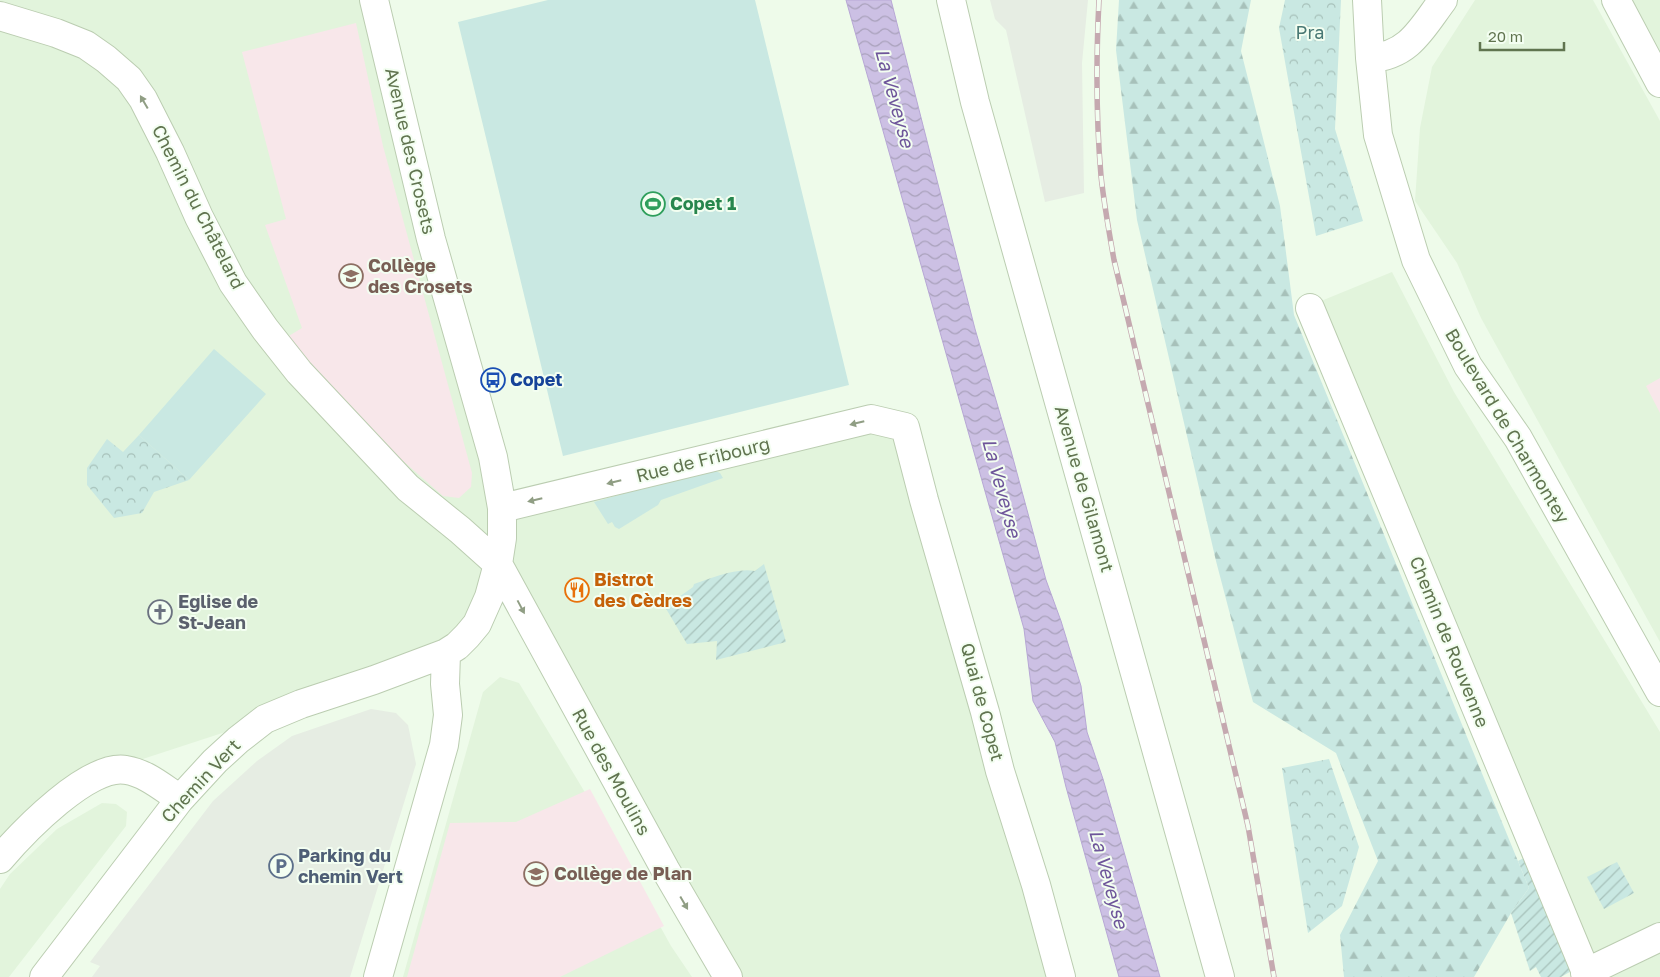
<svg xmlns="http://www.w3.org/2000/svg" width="1660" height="977" viewBox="0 0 1660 977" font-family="'Golos Text',sans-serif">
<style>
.residential{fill:#e2f4dc}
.industrial{fill:#e6ede3}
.education{fill:#f8e7ea}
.grass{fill:#c9e8e2}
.forest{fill:url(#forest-firs)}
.park{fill:url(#park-crowns)}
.garden{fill:url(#garden-furrows)}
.water{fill:url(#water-waves);stroke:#b7a7d5}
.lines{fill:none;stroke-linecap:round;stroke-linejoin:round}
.minor-casing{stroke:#bbcdb1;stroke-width:30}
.minor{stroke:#fff;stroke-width:28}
.rail-casing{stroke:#c5a9b0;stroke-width:5.5}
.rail{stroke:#f3fef1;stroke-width:4;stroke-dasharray:11;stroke-linecap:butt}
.oneway{fill:#909e84}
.labels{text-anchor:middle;stroke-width:4;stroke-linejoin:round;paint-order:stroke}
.park-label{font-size:18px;fill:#487874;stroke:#f3fef1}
.street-label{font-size:18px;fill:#60744f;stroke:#f3fef1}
.leisure-label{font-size:18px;font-weight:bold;fill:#27864d;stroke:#f3fef1;text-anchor:start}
.education-label{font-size:18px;font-weight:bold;fill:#785e54;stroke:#f3fef1;text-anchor:start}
.transit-label{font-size:18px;font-weight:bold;fill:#164399;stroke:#f3fef1;text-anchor:start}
.food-label{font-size:18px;font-weight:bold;fill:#c56008;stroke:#f3fef1;text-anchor:start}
.worship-label{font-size:18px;font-weight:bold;fill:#5b616d;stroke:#f3fef1;text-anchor:start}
.service-label{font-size:18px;font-weight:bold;fill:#4e5e75;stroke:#f3fef1;text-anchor:start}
.water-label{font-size:19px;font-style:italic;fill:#6e559a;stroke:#f3fef1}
</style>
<defs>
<pattern id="forest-firs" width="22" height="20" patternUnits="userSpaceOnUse" patternTransform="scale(1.25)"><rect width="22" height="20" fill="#c9e8e2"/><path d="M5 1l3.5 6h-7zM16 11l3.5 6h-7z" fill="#a7c1ba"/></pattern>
<pattern id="park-crowns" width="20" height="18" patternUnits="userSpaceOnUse" patternTransform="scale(1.25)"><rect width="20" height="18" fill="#c9e8e2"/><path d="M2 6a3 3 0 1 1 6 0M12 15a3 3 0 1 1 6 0" fill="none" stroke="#a7c1ba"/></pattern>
<pattern id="garden-furrows" width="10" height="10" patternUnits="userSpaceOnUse" patternTransform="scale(1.25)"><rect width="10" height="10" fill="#c9e8e2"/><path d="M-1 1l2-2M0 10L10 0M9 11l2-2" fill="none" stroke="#a7c1ba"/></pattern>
<pattern id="water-waves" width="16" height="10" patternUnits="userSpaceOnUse" patternTransform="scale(1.25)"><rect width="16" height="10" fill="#ccc0e4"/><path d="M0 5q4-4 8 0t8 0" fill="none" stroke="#a9a1bb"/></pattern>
</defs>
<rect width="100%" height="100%" fill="#eefbea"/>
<path class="residential" d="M0 0H374L502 508 871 419 905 427 1061 977H728L498 565 467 636 265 719 103 772 0 862Z
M1475 0H1593L1660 121V642L1481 318 1457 263 1415 201 1420 128 1432 67Z
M1628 0H1660V60Z
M1392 272 1454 392 1660 732V977H1594L1321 301Z
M500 677 519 683 598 814 671 946 692 977H403L483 692Z
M102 803 116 804 127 812 126 826 9 977H0V889L10 874 57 829Z"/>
<path class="industrial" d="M990 0H1088L1082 63 1084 193 1045 202 1006 30 995 19Z
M371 709 396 713 408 725 416 764 350 977H92L100 966 90 962 213 801 257 761 292 736Z"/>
<path class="education" d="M356 23 383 146 472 473 471 487 459 498 443 496 353 417 287 337 302 328 265 225 286 219 242 52Z
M1660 378V413L1646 386Z
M590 789 664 926 560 977H407L450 823 516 822Z"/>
<path class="grass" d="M548 0H755L849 385 563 456 458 22Z
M214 349 266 394 189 480 139 435Z
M711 469 720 473 723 478 661 500 658 505 619 529 615 527 612 522 608 524 594 502Z"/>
<path class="forest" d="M1119 0H1251L1241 51 1280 206 1294 315 1529 888 1511 913 1474 977H1344L1340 935 1378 861 1336 753 1253 702 1216 561 1137 220 1116 50Z"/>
<path class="park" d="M1285 0H1341L1335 129 1363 221 1316 236 1279 28Z
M139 435 189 480 154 492 142 513 114 518 87 485V468L107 439 123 452Z
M1329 759 1359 847 1342 906 1308 933 1282 768Z"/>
<path class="garden" d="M764 564 786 642 716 660 717 641 687 644 665 607 693 587 694 584C711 578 738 567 755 571Z
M1531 854 1575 969 1561 977H1541L1536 967 1530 971 1511 913 1529 888 1518 861Z
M1617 862 1634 893 1604 909 1587 877Z"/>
<path class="water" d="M846 0H891L975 329 1011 451 1046 580 1061 621 1081 686 1087 732 1103 779 1160 977H1119L1066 787 1055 742 1033 701 1024 629Z"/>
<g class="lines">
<g class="minor-casing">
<path id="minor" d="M951 0 975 102 1220 977
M1367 0 1370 58 1378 135 1416 260 1468 366 1518 438 1660 692
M1616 0 1660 83
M0 16 56 33 86 45 106 59 129 79 143 99 170 152 199 217 233 283 265 329 299 372 408 488 460 530 498 564 665 869 728 977
M1370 58C1409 56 1422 28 1443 0
M1310 308 1588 977
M502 508 871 419 905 427 924 500 985 712 1000 771 1036 885 1061 977
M0 859C23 832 89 763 126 770 146 773 163 788 180 799
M1585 973 1660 937
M44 977 180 799 215 761 238 740 265 719 301 704 374 680 446 653 457 646 467 636 477 624 489 597 498 564 502 538V508L493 457 431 239 374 0
M378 977 444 745 448 715 445 684 446 653"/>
</g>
<use href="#minor" class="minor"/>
<g class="rail-casing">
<path id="rail" d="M1099 0C1096 59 1096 118 1101 176 1104 204 1109 232 1114 260L1248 826 1274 977"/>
</g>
<use href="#rail" class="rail"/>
</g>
<defs><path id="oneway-solid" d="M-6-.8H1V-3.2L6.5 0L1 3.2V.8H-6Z" transform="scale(1.25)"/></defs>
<g class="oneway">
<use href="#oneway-solid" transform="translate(144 102) rotate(-120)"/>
<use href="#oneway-solid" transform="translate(857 423) rotate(166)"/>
<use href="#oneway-solid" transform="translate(614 482) rotate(166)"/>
<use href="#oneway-solid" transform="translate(535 500) rotate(167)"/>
<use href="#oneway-solid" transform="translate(521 607) rotate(62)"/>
<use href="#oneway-solid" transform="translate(684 903) rotate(60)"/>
</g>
<defs>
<g id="stadium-ring" transform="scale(1.25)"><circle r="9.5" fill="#f3fef1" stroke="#2e9e5b" stroke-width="1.5"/><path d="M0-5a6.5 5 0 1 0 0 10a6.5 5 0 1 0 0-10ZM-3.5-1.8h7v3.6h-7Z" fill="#2e9e5b"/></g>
<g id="school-ring" transform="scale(1.25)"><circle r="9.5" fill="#f3fef1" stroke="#8d6e63" stroke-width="1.5"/><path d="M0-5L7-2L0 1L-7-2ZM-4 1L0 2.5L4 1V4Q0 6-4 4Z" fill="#8d6e63"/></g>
<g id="bus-ring" transform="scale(1.25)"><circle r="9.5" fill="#f3fef1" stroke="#1a4fb4" stroke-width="1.5"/><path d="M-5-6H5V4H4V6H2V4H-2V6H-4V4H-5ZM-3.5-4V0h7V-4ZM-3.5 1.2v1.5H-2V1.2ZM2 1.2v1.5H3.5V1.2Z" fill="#1a4fb4"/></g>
<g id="restaurant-ring" transform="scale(1.25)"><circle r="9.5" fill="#f3fef1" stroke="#e8710a" stroke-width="1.5"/><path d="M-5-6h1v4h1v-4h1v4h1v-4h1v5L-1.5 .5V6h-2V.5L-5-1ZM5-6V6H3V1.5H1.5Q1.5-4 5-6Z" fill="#e8710a"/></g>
<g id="church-ring" transform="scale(1.25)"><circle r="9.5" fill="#f3fef1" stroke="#6b7280" stroke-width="1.5"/><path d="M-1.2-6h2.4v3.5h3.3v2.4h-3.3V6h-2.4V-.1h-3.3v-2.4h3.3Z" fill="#6b7280"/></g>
<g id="parking-ring" transform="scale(1.25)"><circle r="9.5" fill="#f3fef1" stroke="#5c6f8a" stroke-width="1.5"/><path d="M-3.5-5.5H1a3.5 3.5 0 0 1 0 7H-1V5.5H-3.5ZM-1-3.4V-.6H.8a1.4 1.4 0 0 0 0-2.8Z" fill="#5c6f8a"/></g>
</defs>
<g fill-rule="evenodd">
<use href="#stadium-ring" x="653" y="204"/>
<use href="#school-ring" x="351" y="276"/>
<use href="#bus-ring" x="493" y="380"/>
<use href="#restaurant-ring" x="577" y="590"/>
<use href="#church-ring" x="160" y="612"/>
<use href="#parking-ring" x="281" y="866"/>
<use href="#school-ring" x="536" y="874"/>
</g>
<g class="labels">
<g class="park-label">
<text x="1310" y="39">Pra</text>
</g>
<g class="street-label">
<text transform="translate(410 151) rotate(77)" y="6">Avenue des Crosets</text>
<text transform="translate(198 207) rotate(63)" y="6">Chemin du Châtelard</text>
<text transform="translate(1507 426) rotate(59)" y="6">Boulevard de Charmontey</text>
<text transform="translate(703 460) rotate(-14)" y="6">Rue de Fribourg</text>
<text transform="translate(1084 489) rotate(74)" y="6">Avenue de Gilamont</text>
<text transform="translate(1449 642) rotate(68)" y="6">Chemin de Rouvenne</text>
<text transform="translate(982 702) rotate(75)" y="6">Quai de Copet</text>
<text transform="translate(611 772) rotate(61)" y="6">Rue des Moulins</text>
<text transform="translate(201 781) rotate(-47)" y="6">Chemin Vert</text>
</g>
<g class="leisure-label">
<text x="670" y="210">Copet 1</text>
</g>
<g class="education-label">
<text x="368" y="272">Collège<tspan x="368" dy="21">des Crosets</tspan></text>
<text x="554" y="880">Collège de Plan</text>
</g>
<g class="transit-label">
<text x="510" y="386">Copet</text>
</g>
<g class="food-label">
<text x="594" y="586">Bistrot<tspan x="594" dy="21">des Cèdres</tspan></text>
</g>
<g class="worship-label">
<text x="178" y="608">Eglise de<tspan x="178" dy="21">St-Jean</tspan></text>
</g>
<g class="service-label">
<text x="298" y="862">Parking du<tspan x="298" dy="21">chemin Vert</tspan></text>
</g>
<g class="water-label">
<text transform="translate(895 98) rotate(75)" y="7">La Veveyse</text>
<text transform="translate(1002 488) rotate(75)" y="7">La Veveyse</text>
<text transform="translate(1109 879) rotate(75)" y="7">La Veveyse</text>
</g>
</g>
<path d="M1480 42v8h84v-8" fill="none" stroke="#60744f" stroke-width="2.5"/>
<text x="1488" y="42" font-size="15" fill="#60744f" stroke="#f3fef1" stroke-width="4" paint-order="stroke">20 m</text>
</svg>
